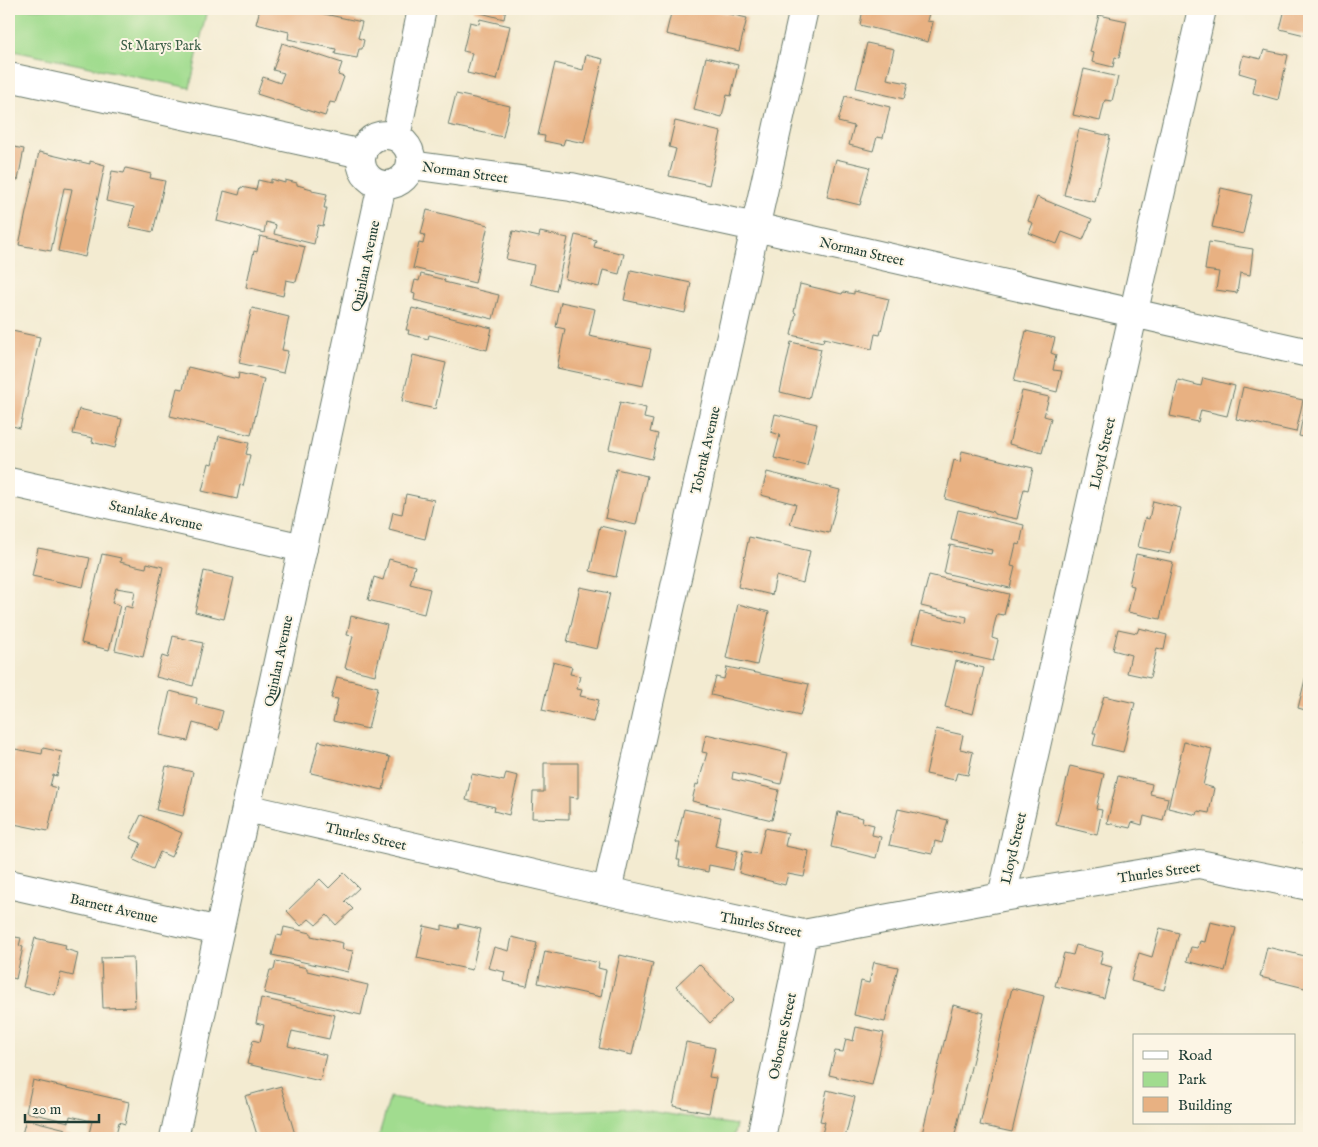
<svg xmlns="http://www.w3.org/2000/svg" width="1318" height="1147" viewBox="0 0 1318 1147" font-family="'IM FELL English',serif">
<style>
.green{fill:#a1dc8f;stroke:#608c62}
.building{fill:#e8b182}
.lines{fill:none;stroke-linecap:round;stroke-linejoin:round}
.street-casing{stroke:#697a6b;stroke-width:30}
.secondary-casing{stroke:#697a6b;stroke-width:30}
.street{stroke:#fff;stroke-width:28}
.secondary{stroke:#fff;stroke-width:28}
.labels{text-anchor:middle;stroke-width:4;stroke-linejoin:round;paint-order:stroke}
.park-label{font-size:14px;fill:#395d46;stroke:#fcf5e5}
.street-label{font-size:14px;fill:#1f3d34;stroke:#fcf5e5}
</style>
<rect width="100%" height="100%" fill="#fcf5e5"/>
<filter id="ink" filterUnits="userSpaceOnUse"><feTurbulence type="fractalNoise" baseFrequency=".02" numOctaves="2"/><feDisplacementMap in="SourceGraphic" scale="10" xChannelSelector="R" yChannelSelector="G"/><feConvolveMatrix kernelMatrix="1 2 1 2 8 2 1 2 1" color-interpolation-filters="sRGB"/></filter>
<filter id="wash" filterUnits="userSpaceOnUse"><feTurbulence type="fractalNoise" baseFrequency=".0096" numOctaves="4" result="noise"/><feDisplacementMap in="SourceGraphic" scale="20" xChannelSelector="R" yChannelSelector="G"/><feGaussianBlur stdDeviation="1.12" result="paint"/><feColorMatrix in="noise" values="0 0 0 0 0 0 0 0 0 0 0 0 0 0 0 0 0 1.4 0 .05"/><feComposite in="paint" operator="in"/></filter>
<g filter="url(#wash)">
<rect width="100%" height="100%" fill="#f3ebd1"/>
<path class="green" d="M9 9H207L190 88 9 50Z
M390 1097 497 1114 631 1108 736 1125 733 1138H378Z"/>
<g id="blocks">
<path class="building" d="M260 9H301L362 22 358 38 364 40 362 49H359L357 58 335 54 336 49 288 39 289 32 256 24Z
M473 9H506L504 19 473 11Z
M672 9H708L747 18 739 51 666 34Z
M863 9H930L927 21 933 22 928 42 860 25Z
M1285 9H1309V36L1280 29Z
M1099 15 1127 21 1119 58 1115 57 1113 67 1092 62 1094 53 1090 52Z
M480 19 510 26 497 80 467 73 472 53 463 51 470 22 479 24Z
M282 43 342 63 338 75 344 77 335 103 330 102 325 116 257 94 263 77 280 83 284 73 273 70Z
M867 43 894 49 887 79 908 83 904 99 856 88Z
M1264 50 1288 55 1278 100 1253 93 1256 78 1239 73 1243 55 1261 59Z
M586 55 603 59 584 143 565 139 563 145 544 141 545 136 538 135 555 63 583 70Z
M706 57 738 65 731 96 727 95 722 117 694 110Z
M1084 69 1118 77 1112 101 1105 100 1100 121 1073 115Z
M456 94 510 106 503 137 448 125Z
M845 96 890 107 883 138 877 137 873 151 849 145 854 126 838 122Z
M675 121 721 132 709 185 669 176 676 149 669 147Z
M1079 129 1110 136 1095 202 1064 195Z
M9 146 24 149 18 180 9 178Z
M39 152 90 164V161L105 165 85 257 58 251 72 189 64 188 51 251 19 245Z
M836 159 870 167 860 205 827 197Z
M126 168 151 174 150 178 165 181 153 232 129 227 134 207 106 201 112 171 124 173Z
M271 179 285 183V180L297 183V185L312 189V191L327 194 324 208H327L323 226 318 225 314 244 274 234 276 225 266 222 264 233 217 221 224 191 239 195 241 187 256 190 258 180 271 183Z
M1221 188 1252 195 1243 234 1212 227Z
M1037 197 1092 219 1083 240 1062 232 1057 244 1029 233 1033 223 1028 221Z
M427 210 488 225 475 283 413 268 419 243 423 244 425 235 421 234Z
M513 231 539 237 540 232 568 238 556 291 530 284 534 265 506 259Z
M575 235 596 240 594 247 624 254 619 274 603 270 599 287 565 279Z
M260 236 305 247 296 282 286 280 283 296 246 287 254 251 257 252Z
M1209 242 1253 249 1250 275 1240 273 1237 293 1216 290 1219 272 1205 270Z
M631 270 691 283 685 313 624 300Z
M421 274 445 280 444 282 499 295 493 319 414 300 415 294 412 293 415 280 419 281Z
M800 284 842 294 843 292 854 294V291L889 299 880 335 875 334 872 349 824 338 823 342 791 335 796 313 794 312Z
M561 302 595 309 589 336 651 349 643 386 557 368 565 329 556 327Z
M252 308 289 317 282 350 288 351 283 373 239 363Z
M412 308 492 328 487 350 429 335 428 339 408 334 409 330H406Z
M12 331 40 337 20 428 9 425V344Z
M1026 331 1055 338 1051 353 1056 355 1053 370 1062 371 1057 392 1014 381Z
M791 342 821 349 809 399 780 392Z
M413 355 446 363 435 409 402 401Z
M188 367 238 379 239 373 264 379 251 435 170 416 177 388 183 389Z
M1203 378 1235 386 1227 416 1201 410 1198 422 1170 416 1178 380 1201 386Z
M1243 387 1303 400 1296 432 1236 419Z
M1022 391 1049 397 1044 416 1051 418 1042 453 1009 444Z
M1306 401H1309V438L1299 436Z
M620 402 646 408 644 418 653 420 650 432 658 434 652 459 609 449Z
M79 409 122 419 115 448 92 442 93 438 73 434Z
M775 414 817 424 807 466 774 458 780 435 771 432Z
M219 436 249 443 246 454 250 455 243 486 240 485 237 499 202 491 209 463 212 464Z
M962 451 1033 468 1028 490 1024 489 1017 519 994 514V512L945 499 954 460 960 462Z
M616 469 647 476 636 525 605 518Z
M767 472 840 490 829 533 790 524 796 504 761 495Z
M406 494 434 500 425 539 389 530 393 512 402 514Z
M1153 501 1181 508 1170 554 1138 547 1145 518 1149 519Z
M958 510 1024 525 1020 545 1016 544 1013 557 1011 566 1015 567 1010 588 944 573 950 545 991 554 992 550 951 540Z
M600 526 626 532 616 577 590 571Z
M749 537 810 551 803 583 776 576 772 595 738 587Z
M38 548 90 558 83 587 32 576Z
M102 554 121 558 120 562 132 565 146 568 147 563 163 567 143 657 115 650 125 606 132 608 135 591 116 588 112 603 120 605 109 650 81 643Z
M1136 554 1173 562 1160 619 1128 612 1134 586 1129 585Z
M389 559 415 566 410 584 430 589 424 614 368 600 374 577 383 580Z
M204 571 234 578 224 619 195 612Z
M929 575 1009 594 1004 615 997 614 994 626 992 638 998 640 993 661 912 643 920 612 966 623 967 617 921 606Z
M580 587 610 593 597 649 567 642Z
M738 604 769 612 757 665 726 658Z
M351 616 387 625 375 675 345 668 353 636 347 635Z
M1139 628 1167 635 1164 650 1157 648 1150 678 1127 673 1131 655 1113 650 1118 629 1137 633Z
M173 636 203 643 193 686 156 677 162 656 168 658Z
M956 661 984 668 973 714 945 707Z
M553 662 572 667 570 674 580 676 577 689 582 690 580 696 599 700 593 722 542 710Z
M1309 663V711L1298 708Z
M727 667 809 684 800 716 711 695 716 677 724 679Z
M337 677 378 687 368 729 333 721 338 699 331 698Z
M170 691 197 698 196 704 223 711 218 730 193 723 188 741 160 735Z
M1104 696 1135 703 1123 752 1093 745 1096 733H1093Z
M936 729 963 735 960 749 973 752 968 775 957 773 955 780 926 774Z
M706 734 788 753 781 784 733 772 732 779 779 790 772 820 692 801 696 784 698 785 707 753 702 752Z
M319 741 390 757 383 790 311 773Z
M1184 742 1212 749 1203 785 1214 788 1209 813 1198 811 1197 815 1168 808Z
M43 748 62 752 57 776 53 775 50 786 57 788 48 831 9 823V780L15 749 42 754Z
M544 763H578V798L569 797V819L532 818 533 792H544Z
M166 766 193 772 183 816 156 810Z
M1070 766 1104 774 1096 809 1102 810 1097 835 1056 825Z
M506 773 518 776 509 815 494 811 495 807 466 800 472 774 504 781Z
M1118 776 1152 784 1150 794 1168 798 1163 821 1144 816 1142 825 1132 822 1130 828 1107 823Z
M684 809 721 817 715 846 738 851 733 870 709 865 708 872 679 866 680 860H677L680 843H676Z
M898 809 948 820 942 843 935 841 932 854 889 845Z
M838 812 863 818 862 822 874 825 872 835 881 837 876 858 831 847Z
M141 815 182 833 171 857 160 852 153 869 134 860 141 843 130 838Z
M1309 821V846L1303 844Z
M765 828 788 833 785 846 809 851 804 877 788 874 785 885 739 873 743 851 759 854Z
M344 873 359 888 345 901 353 909 336 925 327 915 316 925 309 919 301 926 287 911 320 879 329 888Z
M1210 922 1236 928 1225 971 1187 961 1191 947 1198 948 1200 941 1205 942Z
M459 924 481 929 472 970 417 958 424 926 442 930V925L458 929Z
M284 927 311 933V936L343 943 342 949 353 951 348 972 272 955 277 935 282 936Z
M1160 928 1179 933 1164 990 1131 981 1139 953 1152 957Z
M9 936 21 938 19 946 23 947 16 979 9 977Z
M512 937 537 943 527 986 503 981 505 972 488 968 494 947 509 951Z
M35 938 66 945 65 949 78 953 73 976 61 973 55 995 23 987Z
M1076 945 1103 952 1100 964 1112 967 1104 998 1055 986 1064 953 1073 955Z
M1267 947 1309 957V989L1260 977Z
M545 951 599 963 598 968 606 970 601 997 538 983Z
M620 955 653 963 632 1055 599 1048Z
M133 957 135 1007 103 1008 101 958Z
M276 961 307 968V971L368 985 361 1015 264 993 270 970H274Z
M874 962 898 967 885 1022 854 1015 861 981 869 983Z
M699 964 734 1000 710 1023 676 986Z
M1012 988 1044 996 1012 1132 980 1125Z
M261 998 335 1015 329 1039 292 1031 288 1046 326 1055 320 1081 247 1064 253 1040 260 1042 264 1025 256 1023Z
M953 1005 984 1013 954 1138H921Z
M856 1027 884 1033 872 1085 829 1075 835 1051 843 1052 846 1039 853 1041Z
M686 1042 715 1048 709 1077 716 1078 709 1113 673 1106Z
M33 1080 129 1102 125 1124 119 1122 115 1138H88L92 1121 70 1116 69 1122 26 1112Z
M281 1086 296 1138H258L245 1096Z
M827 1090 855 1097 845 1138H821L825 1122 820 1121Z
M26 1119 66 1129 64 1134 80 1138H21Z"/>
</g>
</g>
<g filter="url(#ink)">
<use href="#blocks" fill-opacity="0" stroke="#697a6b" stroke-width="1"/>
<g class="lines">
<g class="street-casing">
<path id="street" d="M9 77 362 154
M411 165 571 187 755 227 1309 353
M9 482 303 548
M246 808 607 891 803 934 1002 897 1199 864 1309 886
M9 884 219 931
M607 891 804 9
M1002 897 1202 9
M761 1138 803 934"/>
</g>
<g class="secondary-casing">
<path id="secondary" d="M361 160a25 25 0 1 1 50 0a25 25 0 1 1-50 0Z
M396 137 422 9
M174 1138 382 185"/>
</g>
<use href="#street" class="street"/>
<use href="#secondary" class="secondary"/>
</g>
</g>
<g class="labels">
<g class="park-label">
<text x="161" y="50">St Marys Park</text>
</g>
<g class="street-label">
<text transform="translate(465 172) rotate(8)" y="5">Norman Street</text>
<text transform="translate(862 251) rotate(13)" y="5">Norman Street</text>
<text transform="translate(365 266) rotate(-78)" y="5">Quinlan Avenue</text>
<text transform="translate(705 450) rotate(-77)" y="5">Tobruk Avenue</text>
<text transform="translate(1102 453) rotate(-77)" y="5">Lloyd Street</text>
<text transform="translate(156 515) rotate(13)" y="5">Stanlake Avenue</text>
<text transform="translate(278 661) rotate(-78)" y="5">Quinlan Avenue</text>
<text transform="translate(366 836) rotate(13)" y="5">Thurles Street</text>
<text transform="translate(1013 848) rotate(-77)" y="5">Lloyd Street</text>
<text transform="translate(1159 872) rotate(-8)" y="5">Thurles Street</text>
<text transform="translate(114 908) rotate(13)" y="5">Barnett Avenue</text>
<text transform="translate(761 924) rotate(11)" y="5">Thurles Street</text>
<text transform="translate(782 1036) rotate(-78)" y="5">Osborne Street</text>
</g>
</g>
<rect width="1318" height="1147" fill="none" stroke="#fcf5e5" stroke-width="30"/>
<rect x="1133" y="1034" width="162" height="90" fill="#fcf5e5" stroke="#a4ab9e"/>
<rect x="1143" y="1051" width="25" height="8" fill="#ffffff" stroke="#a4ab9e"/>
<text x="1178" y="1060" font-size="15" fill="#1f3d34">Road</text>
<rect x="1143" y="1072" width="25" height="15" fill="#a1dc8f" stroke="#a4ab9e"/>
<text x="1178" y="1084" font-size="15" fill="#1f3d34">Park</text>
<rect x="1143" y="1097" width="25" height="15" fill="#e8b182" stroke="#a4ab9e"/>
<text x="1178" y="1110" font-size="15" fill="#1f3d34">Building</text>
<path d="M25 1114v8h74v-8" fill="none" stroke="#1f3d34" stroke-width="2.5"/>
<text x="32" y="1114" font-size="15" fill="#1f3d34" stroke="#fcf5e5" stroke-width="4" paint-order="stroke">20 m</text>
</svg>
